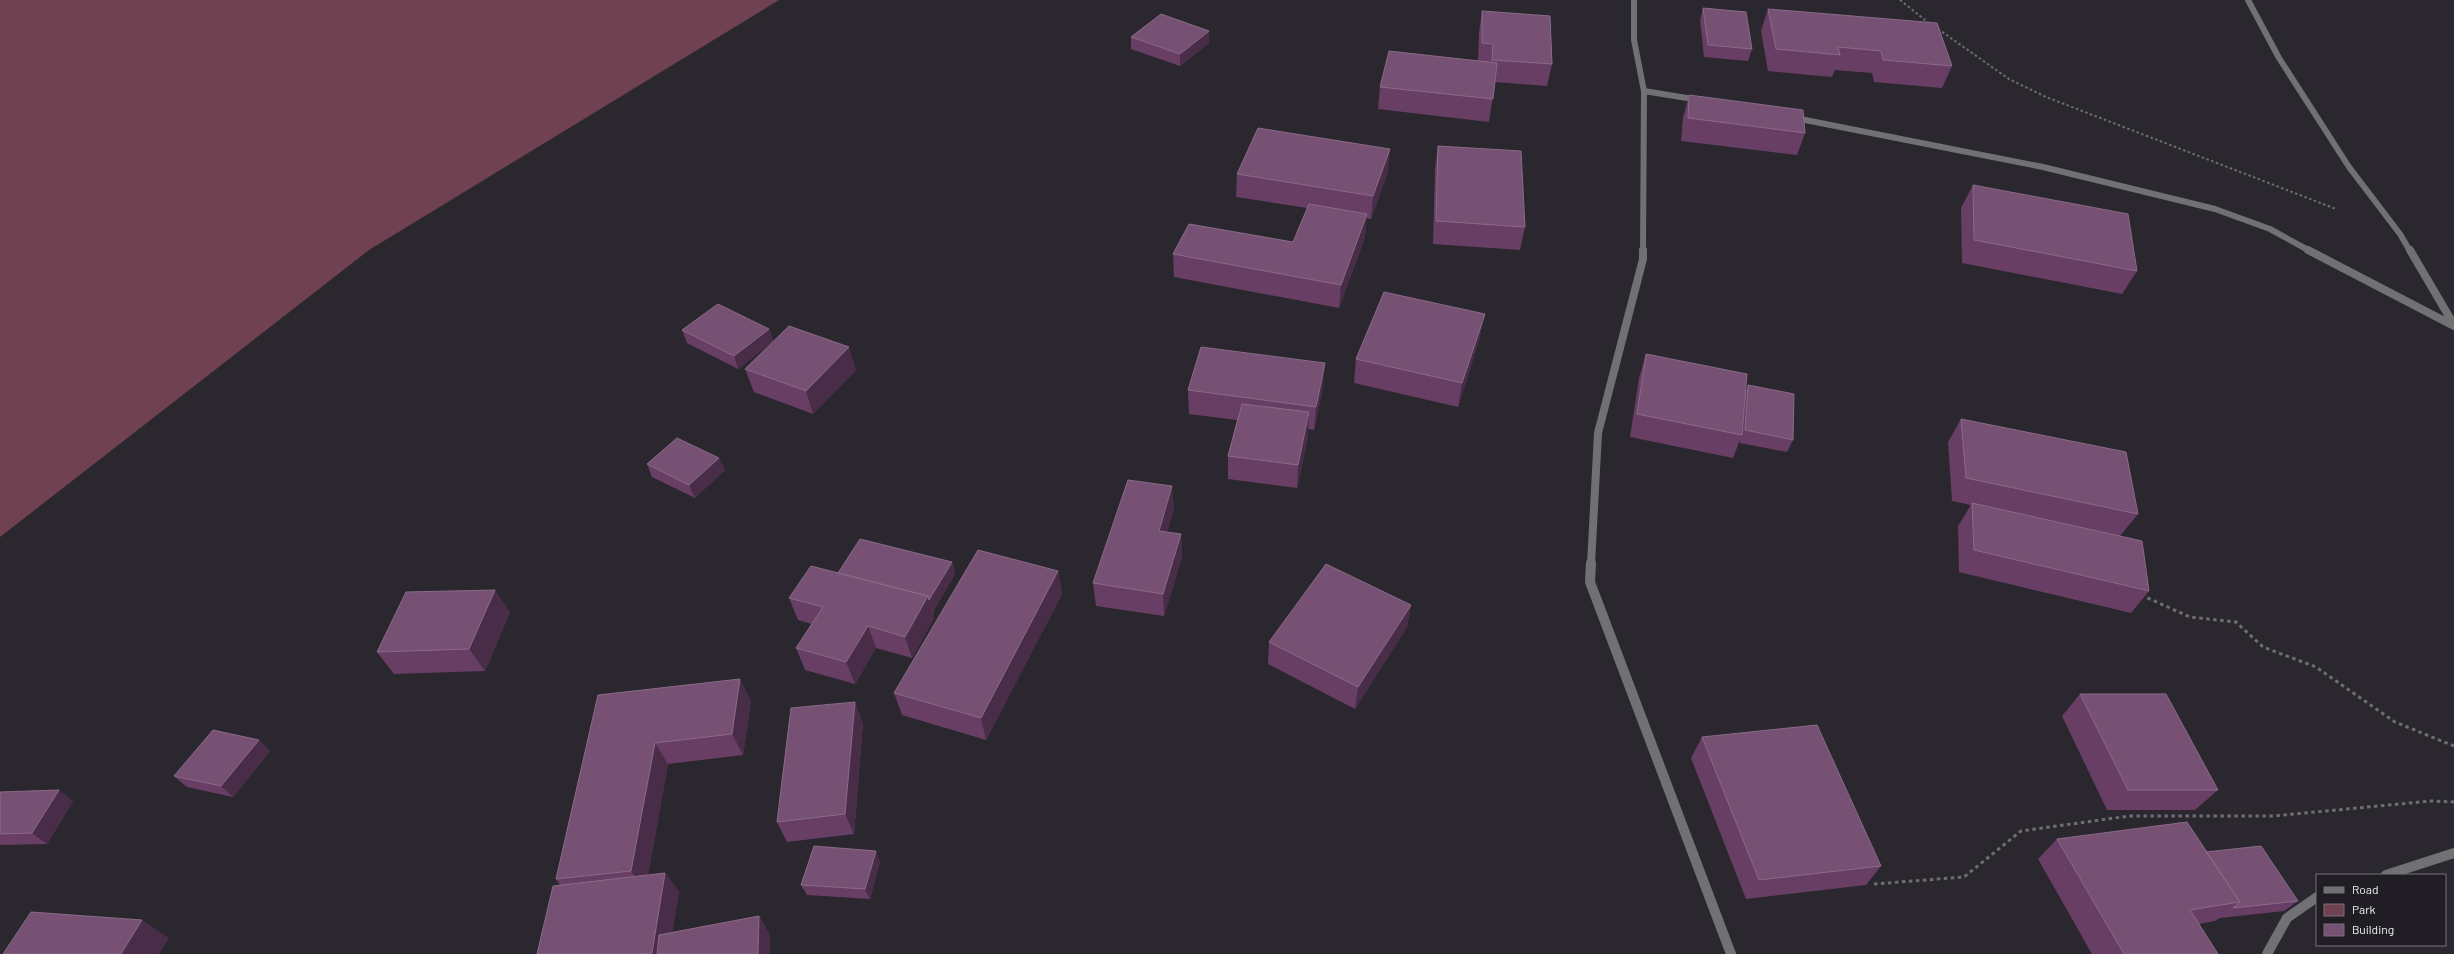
<svg xmlns="http://www.w3.org/2000/svg" width="2454" height="954" viewBox="0 0 2454 954" font-family="Barlow,sans-serif">
<style>
.green{fill:#704251}
.lines{fill:none;stroke-linecap:round;stroke-linejoin:round}
.path-far1{stroke:#6f6d72;stroke-width:2;stroke-dasharray:2.5 2.5;stroke-linecap:butt}
.path{stroke:#6f6d72;stroke-width:3;stroke-dasharray:3.5 3.5;stroke-linecap:butt}
.street-far2{stroke:#707175;stroke-width:6}
.street-far1{stroke:#707175;stroke-width:8}
.street{stroke:#707175;stroke-width:10}
.wall{fill:#683e65}
.shaded-wall{fill:#492d48}
.building{fill:#775174;stroke:#8a6a88}
</style>
<rect width="100%" height="100%" fill="#2a282e"/>
<path class="green" d="M0 0H779L369 250 0 537Z"/>
<g class="lines">
<path class="path-far1" d="M1900 0 1930 24
M1938 29 2009 79 2046 97 2336 209"/>
<path class="path" d="M2141 595 2190 617 2236 622 2263 647 2316 667 2395 722 2454 746
M1874 884 1964 877 2021 831 2129 816H2273L2431 801 2454 802"/>
<path class="street-far2" d="M1634 0V40L1644 91 1643 251
M2248 0 2279 58 2349 167 2400 234 2410 251
M1644 91 1699 100
M1795 118 2043 167 2215 209 2270 229 2310 251"/>
<path class="street-far1" d="M2308 250 2454 326
M2410 250 2454 325
M1591 564 1598 433 1643 259V250"/>
<path class="street" d="M1591 563 1590 582 1731 954
M2386 875 2454 853
M2267 954 2287 918 2317 897"/>
</g>
<path class="wall" d="M1703 8 1752 49 1748 61 1704 57 1700 20Z
M1768 9 1952 66 1942 88 1874 82 1872 73 1835 70 1832 77 1768 71 1761 31Z
M1482 11 1552 64 1547 86 1495 82 1489 122 1378 109 1380 87 1478 61 1479 33Z
M1209 31V43L1180 66 1131 49V37Z
M1689 95 1805 133 1797 155 1681 141 1683 118Z
M1438 146 1525 227 1520 250 1433 244 1435 168Z
M1388 172 1371 219 1366 218 1365 237 1339 308 1174 277 1173 254 1293 242 1307 208 1236 197 1237 174Z
M1973 185 2137 271 2122 294 1962 263 1961 208Z
M769 329 773 341 738 369 687 343 682 330Z
M1480 337 1458 407 1354 383 1356 359Z
M1646 354 1746 391 1748 385 1793 440 1787 452 1740 443V440L1733 458 1630 437 1639 378Z
M745 369 856 370 813 414 754 392Z
M1323 387 1314 430 1308 429V436L1297 488 1228 479V456L1237 420 1189 414 1188 390Z
M1961 419 2138 514 2120 536 2149 591 2131 613 1959 572 1958 526 1971 505 1952 501 1948 442Z
M719 458 725 470 695 498 652 477 647 464Z
M1174 509 1167 532 1181 534 1182 557 1164 616 1096 606 1093 583Z
M952 562 955 574 933 612 934 618 912 658 876 648 855 684 805 670 796 648 812 624 798 620 789 598Z
M1058 571 1062 594 986 740 902 715 894 693Z
M1411 605 1407 627 1355 709 1268 664 1269 642Z
M510 612 485 671 394 674 377 652Z
M2080 694 2218 790 2195 810H2107L2062 716Z
M598 695 751 701 743 755 668 764 648 875 665 873 679 892 672 932 759 916 770 935V954H537L560 885 556 879Z
M863 723 854 834 787 842 777 822Z
M1702 737 1881 866 1866 885 1746 899 1691 758Z
M259 740 270 751 233 797 187 787 174 776Z
M0 792 73 801 47 844 0 845Z
M2057 839 2206 852 2298 901 2284 911 2220 918 2215 921 2199 924 2218 954H2092L2038 859Z
M880 862 870 899 807 895 801 885Z"/>
<path class="shaded-wall" d="M1209 31V43L1180 66V54Z
M1390 149 1388 172 1371 219 1373 196Z
M1367 214 1365 237 1339 308 1341 285Z
M1485 314 1480 337 1458 407 1462 383Z
M769 329 773 341 738 369 734 356Z
M849 347 856 370 813 414 806 391Z
M1325 363 1323 387 1314 430 1316 407Z
M1309 412 1308 436 1297 488 1298 465Z
M719 458 725 470 695 498 689 485Z
M1172 486 1174 509 1161 554 1159 531Z
M1181 534 1182 557 1164 616 1163 594Z
M952 562 955 574 933 612 929 600Z
M1058 571 1062 594 986 740 981 718Z
M495 590 510 612 485 671 469 649Z
M928 596 934 618 912 658 905 637Z
M1411 605 1407 627 1355 709 1358 687Z
M868 626 876 648 855 684 846 662Z
M740 679 751 701 743 755 732 734Z
M855 702 863 723 854 834 845 814Z
M259 740 270 751 233 797 221 786Z
M655 743 668 764 645 891 631 871Z
M59 790 73 801 47 844 32 833Z
M876 851 880 862 870 899 865 889Z
M665 873 679 892 669 954H653L652 953Z
M759 916 770 935V954H758Z
M142 920 169 938 159 954H121Z"/>
<path class="building" d="M1703 8 1746 12 1752 49 1708 45Z
M1768 9 1937 23 1952 66 1883 60 1881 51 1838 47 1840 55 1776 49Z
M1482 11 1550 16 1552 64 1492 60 1493 44 1482 43Z
M1161 14 1209 31 1180 54 1131 37Z
M1389 51 1497 63 1493 99 1380 87Z
M1689 95 1803 110 1805 133 1688 118Z
M1258 128 1390 149 1373 196 1237 174Z
M1438 146 1521 151 1525 227 1436 221Z
M1973 185 2128 214 2137 271 1974 240Z
M1309 204 1367 214 1341 285 1173 254 1189 224 1293 242Z
M1384 292 1485 314 1462 383 1356 359Z
M718 304 769 329 734 356 682 330Z
M789 326 849 347 806 391 745 369Z
M1201 347 1325 363 1316 407 1188 390Z
M1646 354 1747 374 1742 435 1637 414Z
M1748 385 1794 394 1793 440 1745 430Z
M1242 404 1309 412 1298 465 1228 456Z
M1961 419 2126 452 2138 514 1966 478Z
M677 438 719 458 689 485 647 464Z
M1128 480 1172 486 1159 531 1181 534 1163 594 1093 583Z
M1972 503 2142 541 2149 591 1974 550Z
M860 539 952 562 929 600 928 596 838 573Z
M978 550 1058 571 981 718 894 693Z
M1326 564 1411 605 1358 687 1269 642Z
M811 566 928 596 905 637 868 626 846 662 796 648 823 607 789 598Z
M495 590 469 649 377 652 406 592Z
M740 679 732 734 655 743 631 871 556 879 598 695Z
M2080 694H2166L2218 790H2128Z
M855 702 845 814 777 822 791 708Z
M1817 725 1881 866 1759 880 1702 737Z
M213 730 259 740 221 786 174 776Z
M59 790 32 833 0 834V792Z
M2187 822 2240 902 2190 910 2218 954H2124L2057 839Z
M814 846 876 851 865 889 801 885Z
M2261 846 2298 901 2233 908 2240 902 2206 852Z
M665 873 652 953 642 954H537L553 886Z
M31 912 142 920 121 954H3Z
M759 916 758 954H657L659 935Z"/>
<rect x="2316" y="874" width="130" height="72" fill="#201e24" stroke="#747278"/>
<rect x="2324" y="887" width="20" height="6" fill="#707175" stroke="#747278"/>
<text x="2352" y="894" font-size="12" fill="#f2f1f5">Road</text>
<rect x="2324" y="904" width="20" height="12" fill="#704251" stroke="#747278"/>
<text x="2352" y="914" font-size="12" fill="#f2f1f5">Park</text>
<rect x="2324" y="924" width="20" height="12" fill="#775174" stroke="#747278"/>
<text x="2352" y="934" font-size="12" fill="#f2f1f5">Building</text>
</svg>
